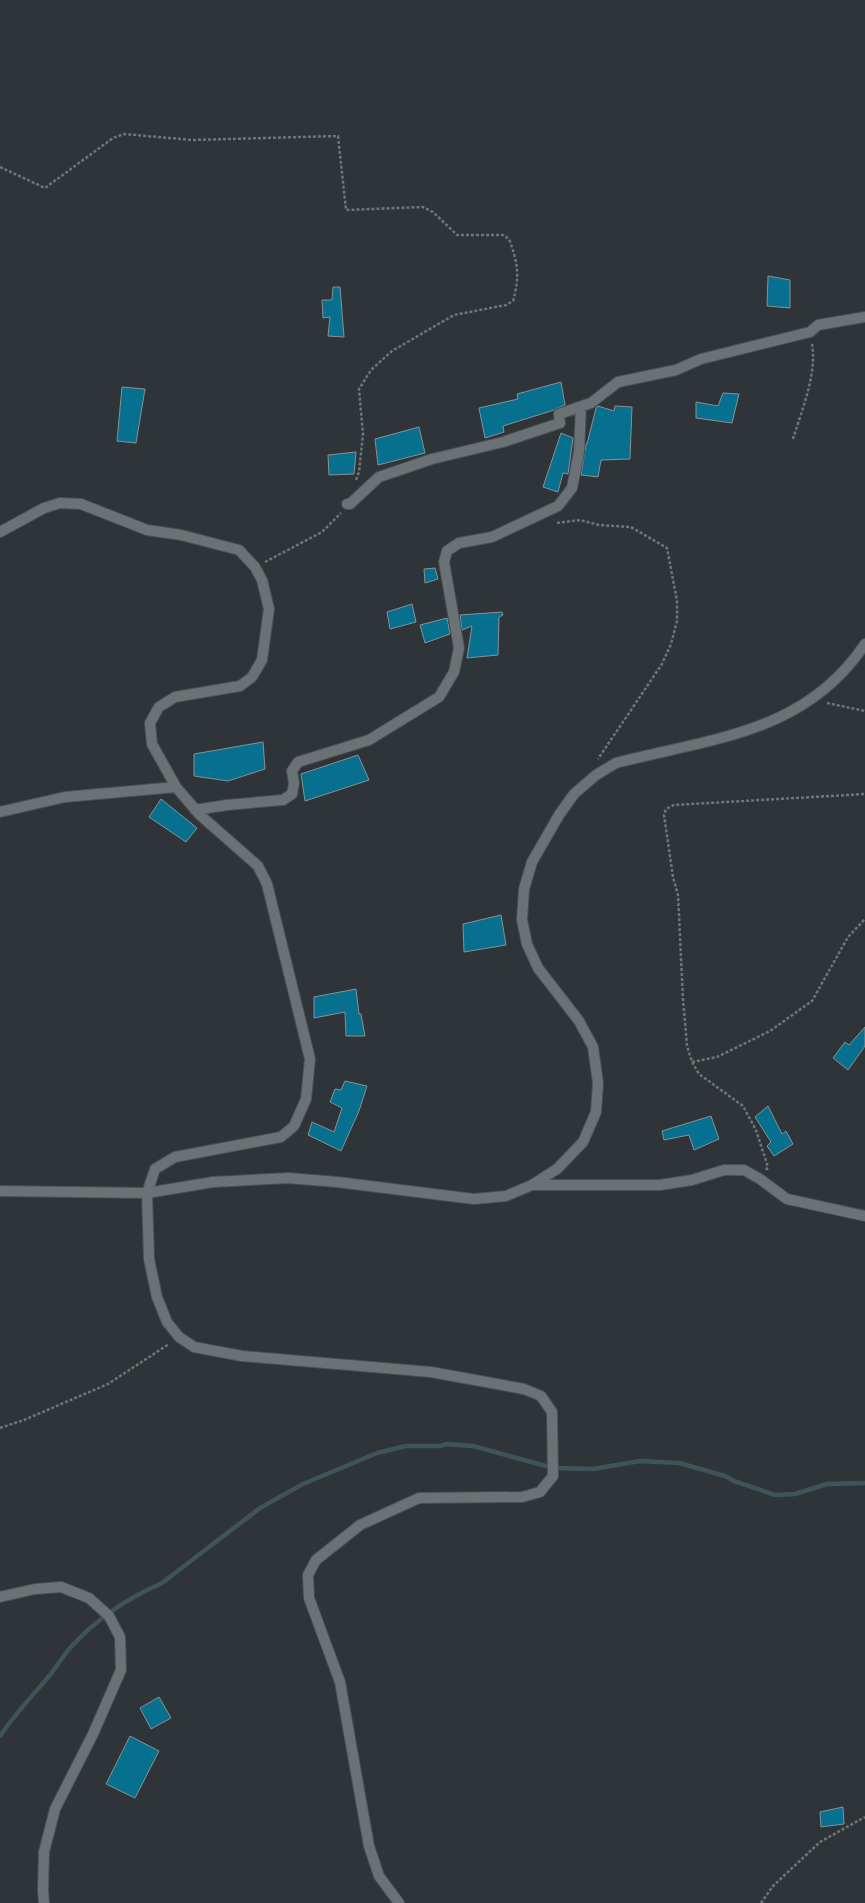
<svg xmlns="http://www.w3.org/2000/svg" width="865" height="1903" viewBox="0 0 865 1903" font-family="Merriweather,serif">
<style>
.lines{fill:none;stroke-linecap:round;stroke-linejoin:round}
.stream{stroke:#40535a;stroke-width:4.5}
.building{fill:#07708f;stroke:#899194}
.minor-casing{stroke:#4b5052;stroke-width:12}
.tertiary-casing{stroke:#4b5052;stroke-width:12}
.path{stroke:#707577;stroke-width:2.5;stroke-dasharray:3 2;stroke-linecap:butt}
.minor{stroke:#6b7275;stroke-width:10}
.tertiary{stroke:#6b7275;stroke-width:10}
</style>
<rect width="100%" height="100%" fill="#2e3437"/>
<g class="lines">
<path class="stream" d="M0 1736C15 1714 33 1695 50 1675 57 1666 63 1656 70 1648 95 1620 128 1598 162 1583L260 1508 303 1484 377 1453 406 1446H441L446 1444 473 1446 553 1468 593 1469 640 1461 679 1463 725 1476 734 1481 775 1495 795 1494 827 1484 865 1483"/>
</g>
<path class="building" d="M768 276 790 280V308L767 306Z
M333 287H340L344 337 328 336 330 317 323 318 322 300H332Z
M561 382 565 405 554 410 503 426 504 432 485 438 479 408 518 399 517 394Z
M122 387 145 389 136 443 117 441Z
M723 393 739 394 732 423 696 418V402L718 406Z
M598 406 614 411 615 406 632 407 630 459 601 460 598 477 581 475 586 444H587L596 408Z
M419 427 425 453 378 465 375 439Z
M561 433 573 438 568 474 563 473 558 492 543 487Z
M356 452 354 474 329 475 328 455Z
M435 568 438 579 425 583 424 569Z
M412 604 416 622 390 629 387 612Z
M502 612 503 615 499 617 498 655 467 658 472 626 462 630 460 615Z
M447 618 450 634 425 643 420 625Z
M263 742 265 769 228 781 194 776V754Z
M358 755 369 780 305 801 301 774Z
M161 799 197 828 186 842 149 817Z
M501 915 506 945 464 952 463 924Z
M356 989 359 1014H361L365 1036H346L345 1012 314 1018V997Z
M865 1027V1046L848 1070 833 1058 845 1042 849 1045Z
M345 1081 367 1086 359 1111 341 1151 308 1135 312 1122 334 1132 342 1108 330 1102 335 1089 341 1090Z
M768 1106 782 1134 786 1131 793 1144 774 1156 767 1146 771 1142 755 1117Z
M711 1116 719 1139 694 1150 689 1135 664 1140 662 1131Z
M159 1697 171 1718 151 1729 140 1708Z
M130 1736 159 1751 135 1798 106 1784Z
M843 1807 844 1824 821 1827 820 1812Z"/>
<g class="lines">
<g class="minor-casing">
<path id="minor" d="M347 504H350L379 477 432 459 503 442 560 423 559 414 591 403 618 382 676 370 701 359 810 332 818 325 865 317
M0 532 44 508 60 503 81 504 147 530 181 535 239 550 255 567 262 580 269 609 262 660 252 677 240 686 175 697 159 707 150 723 152 744 176 787 200 815 258 866 267 884 310 1059 306 1099 294 1126 281 1137 175 1157 155 1169 147 1193 149 1259 157 1297 167 1322 179 1337 194 1347 242 1356 431 1372 524 1389 541 1396 552 1412 553 1476 540 1492 522 1497 419 1498 360 1525 316 1560 308 1575 309 1598 340 1682 369 1846 379 1876 399 1903
M195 810 227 805 283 800 292 794 294 783 292 771 298 762 369 740 439 697 454 672 459 648 444 562 447 551 459 543 492 537 558 506 572 488 579 452 581 407
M0 812 65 797 176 787
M532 1185H660L692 1180 724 1170H744L760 1179 787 1199 865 1216"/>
</g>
<g class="tertiary-casing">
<path id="tertiary" d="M0 1191 147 1193 213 1182 288 1178 337 1182 474 1199 506 1196 532 1185 557 1169 583 1142 596 1112 598 1083 593 1047 579 1021 538 968 527 944 522 920 524 889 532 862 559 815 574 794 596 775 616 763C711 738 805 734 865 644
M0 1597 35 1589 61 1587 89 1598 109 1616 120 1637 121 1670 93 1734 55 1809 44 1852 43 1890 44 1903"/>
</g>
<path class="path" d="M0 167 45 188 113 138 124 134 192 140 338 136 346 210 423 207 433 212 457 235H503L509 239C518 263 520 276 513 301L506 305 454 315 392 351 371 370 359 389 363 434 359 472 356 480
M793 439C802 409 817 375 812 344
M557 523 580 520 599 525 631 527 667 548 677 601V621L671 644 662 664 598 759
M265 562 322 532 341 513
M827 703 865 711
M692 1062 717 1057 770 1031 812 1001 848 937 865 919
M766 1170 768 1167 756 1130 743 1106 699 1074 692 1062 687 1046 683 999 678 895 673 877 664 815 666 809 674 805 865 794
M0 1428 24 1420 108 1384 169 1344
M761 1903 773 1886 820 1842 865 1817"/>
<use href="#minor" class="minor"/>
<use href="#tertiary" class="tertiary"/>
</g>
</svg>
